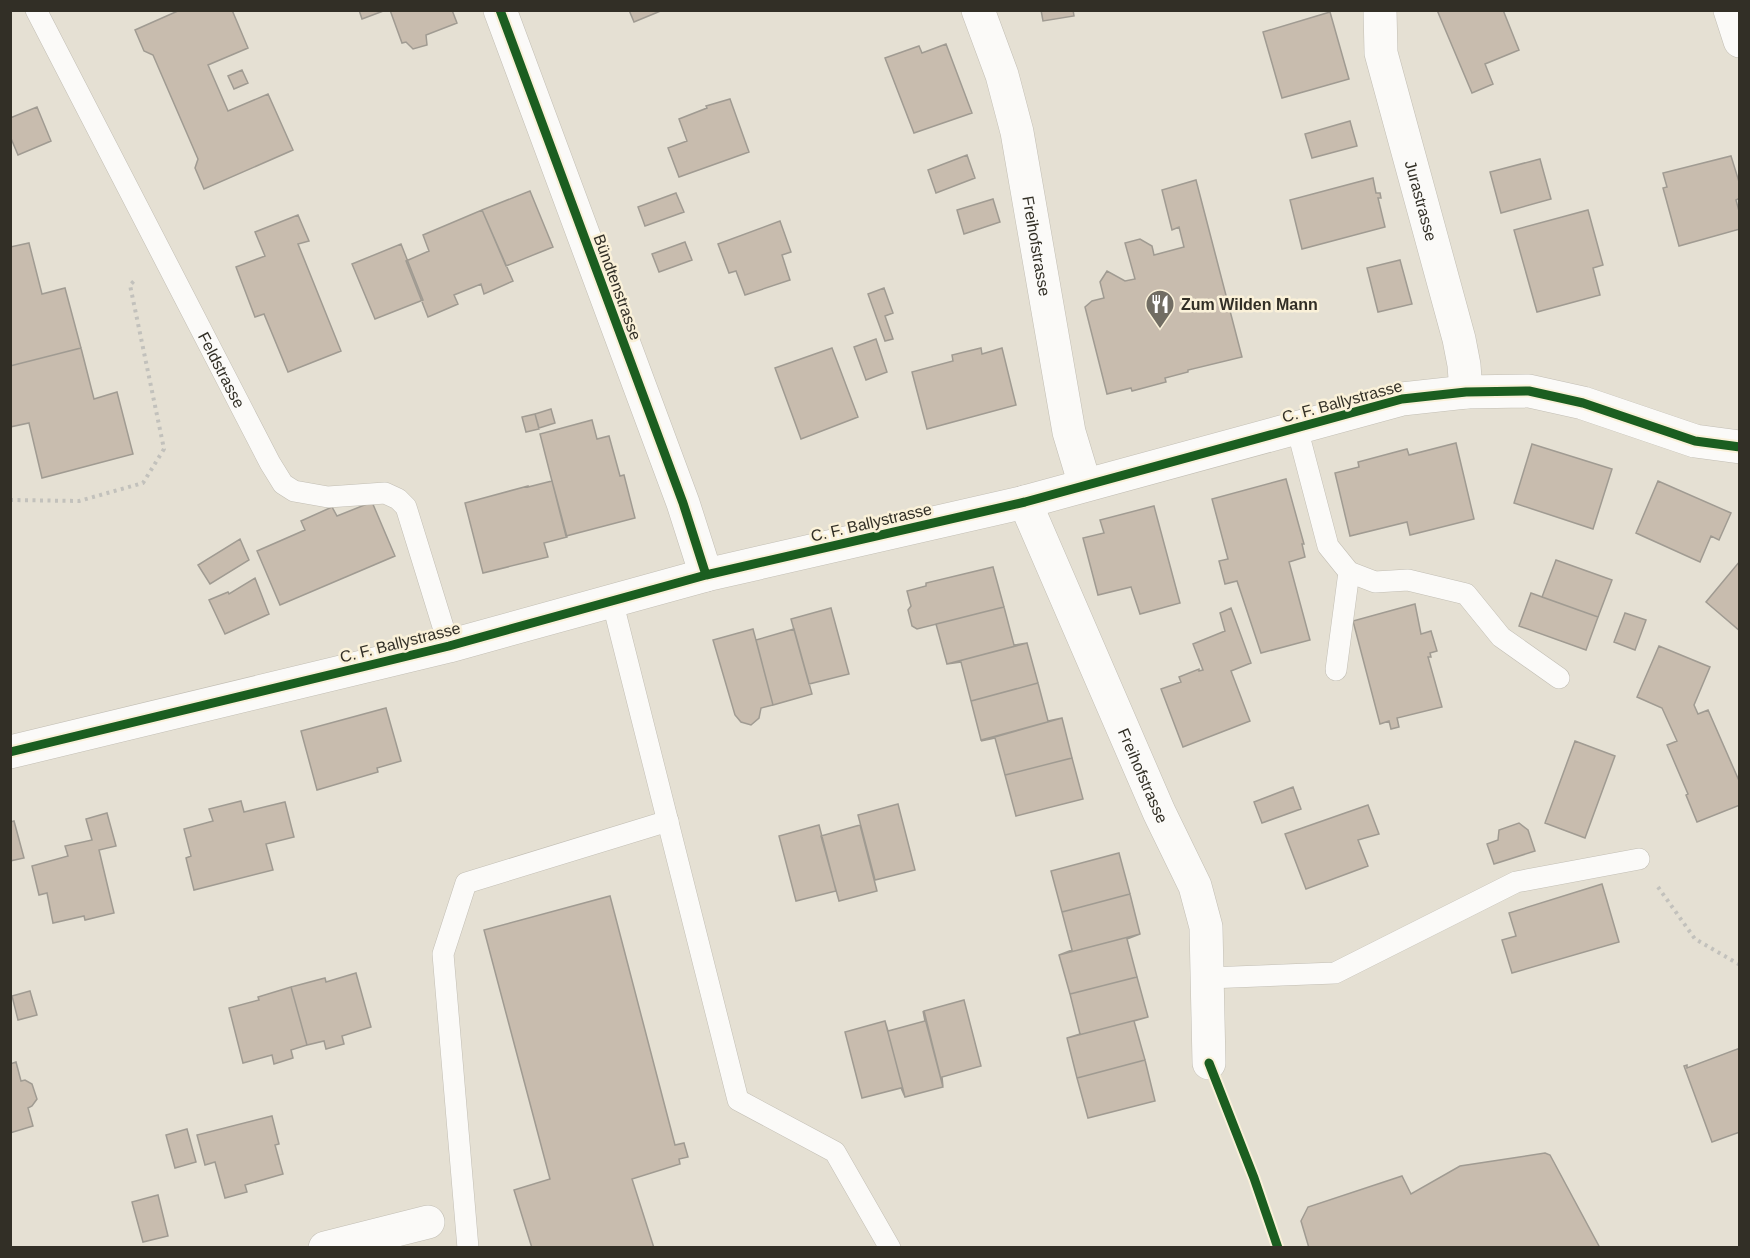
<svg xmlns="http://www.w3.org/2000/svg" width="1750" height="1258" viewBox="0 0 1750 1258" font-family="Helvetica,sans-serif">
<style>
.building{fill:#c8bcae;stroke:#a09b92;stroke-width:1.5}
.lines{fill:none;stroke-linecap:round;stroke-linejoin:round}
.service-casing{stroke:#c2beb4;stroke-width:22}
.minor-casing{stroke:#c2beb4;stroke-width:34}
.path{stroke:#c2c1bc;stroke-width:4;stroke-dasharray:3 4.5;stroke-linecap:butt}
.service{stroke:#fbfaf8;stroke-width:21}
.minor{stroke:#fbfaf8;stroke-width:33}
.cycleway-casing{stroke:#faf1d9;stroke-width:13}
.cycleway{stroke:#1b5e20;stroke-width:9}
.labels{text-anchor:middle;stroke-width:5;stroke-linejoin:round;paint-order:stroke}
.street-label{font-size:16px;fill:#322f26;stroke:#faf1d9}
.poi-label{font-size:16px;font-weight:bold;fill:#322f26;stroke:#faf1d9;text-anchor:start}
</style>
<rect width="100%" height="100%" fill="#e5e0d3"/>
<path class="building" d="M180 10H232L248 48 208 65 228 111 268 94 293 150 204 189 195 168 198 159 153 55 144 51 135 30Z
M359 10H386L362 19Z
M390 10H452L457 23 426 35 427 45 413 49 406 42 402 43Z
M629 10H663L634 22Z
M1041 10H1073L1074 16 1043 21Z
M1437 10H1503L1519 50 1485 64 1493 84 1472 93Z
M1330 12 1349 79 1282 98 1263 32Z
M946 44 972 113 914 133 885 58 919 46 922 53Z
M242 70 248 83 234 89 228 76Z
M730 99 749 152 679 177 668 148 687 141 679 119 707 108 706 106Z
M37 107 51 141 18 155 10 136V118Z
M1350 121 1357 146 1312 158 1305 134Z
M967 155 975 178 936 193 928 170Z
M1731 156 1740 185V198L1736 200 1740 215V229L1679 246 1663 188 1667 187 1663 173Z
M1540 159 1551 199 1501 213 1490 172Z
M1373 178 1376 193H1380L1381 198H1378L1385 227 1302 249 1290 200Z
M1196 180 1242 357 1188 370V372L1165 378 1166 382 1132 391 1131 388 1107 394 1085 307 1092 301 1104 298 1100 282 1107 271 1125 281 1135 279 1125 243 1140 239 1152 246 1154 255 1184 247 1179 227 1172 230 1162 190Z
M530 191 553 247 506 266 482 210Z
M676 193 684 212 645 226 638 207Z
M993 199 1000 222 964 234 957 210Z
M482 210 513 281 484 294 481 284 454 295 458 304 428 317 406 261 429 251 423 235Z
M1588 210 1603 265 1593 268 1600 295 1537 312 1514 230Z
M298 215 309 241 298 244 341 351 288 372 264 314 255 317 236 267 265 256 255 232Z
M780 221 791 252 782 255 790 280 745 295 736 271 729 273 718 244Z
M685 242 692 260 659 272 652 254Z
M29 243 42 294 65 288 81 348 10 366V247Z
M401 244 423 300 375 319 352 264Z
M1400 260 1412 304 1378 312 1367 268Z
M884 288 893 313 885 316 893 339 885 341 868 294Z
M876 339 887 372 866 380 854 347Z
M81 348 94 399 117 392 133 454 42 478 29 423 10 427V366Z
M832 348 858 417 801 439 775 368Z
M981 348 982 354 1002 348 1016 405 927 429 912 372 953 361 952 355Z
M551 409 555 423 539 428 535 414Z
M535 414 539 429 526 432 522 417Z
M592 420 597 439 609 436 620 476 624 475 635 518 566 536 540 434Z
M1456 443 1474 519 1410 535 1407 522 1350 536 1335 473 1359 467 1358 462 1407 449 1409 455Z
M1532 444 1612 469 1593 529 1514 503Z
M1286 479 1304 544H1302L1305 557 1289 562 1310 640 1261 653 1237 581 1225 584 1219 561 1228 559 1212 499Z
M552 481 567 537 544 543 548 557 483 573 465 503 528 486V487Z
M1658 481 1731 513 1719 540 1711 536 1700 562 1636 533Z
M372 502 395 556 280 605 257 551 305 530 301 521 332 507 337 516Z
M1154 506 1180 603 1140 614 1131 587 1098 595 1083 538 1104 533 1100 520Z
M240 539 249 560 210 584 198 565Z
M1556 560 1612 580 1598 617 1542 597Z
M1740 561V631L1706 602Z
M993 567 1004 607 917 629 912 626 908 610 911 606 907 591 926 586V583Z
M255 578 269 614 225 634 209 600 228 592 229 594Z
M1531 593 1598 617 1586 650 1519 626Z
M1415 604 1421 634 1431 631 1437 651 1430 653 1431 657H1428L1442 707 1397 718 1399 727 1391 729 1389 721 1380 724 1353 621Z
M1004 607 1014 645 1027 643 947 664 936 624Z
M831 608 849 674 809 684 791 619Z
M1231 608 1251 663 1231 671 1250 721 1183 747 1161 689 1181 682 1179 677 1199 669V671L1203 670 1193 644 1225 631 1220 613Z
M1625 613 1646 620 1635 650 1614 642Z
M753 629 773 705 761 708 759 718 751 725 741 722 735 715 713 640Z
M794 629 812 694 773 705 756 640Z
M1027 643 1038 683 971 701 961 662 947 664Z
M1659 646 1710 667 1694 705 1698 714 1708 710 1740 783V805L1697 822 1686 795 1688 794 1667 745 1677 741 1662 708 1637 697Z
M1038 683 1048 721 1062 718 981 740 971 701Z
M386 708 401 761 377 768 378 772 317 790 301 731Z
M1062 718 1072 758 1005 775 995 738 981 741Z
M1575 741 1615 756 1585 838 1545 823Z
M1072 758 1083 799 1016 816 1005 775Z
M1293 787 1301 809 1262 823 1254 802Z
M241 801 244 812 285 802 294 837 266 844 273 870 194 890 186 858 191 856 184 829 213 821 209 809Z
M898 804 915 870 875 880 858 815Z
M1368 805 1379 834 1358 840 1368 866 1306 889 1285 834Z
M107 813 116 846 99 850 114 913 85 920 84 916 53 923 47 893 39 895 32 866 68 856 65 846 92 840 86 819Z
M14 821 24 858 10 861V822Z
M1519 823 1528 830 1535 851 1494 864 1487 844 1498 840 1499 830Z
M819 825 836 891 796 901 779 836Z
M860 825 877 891 839 901 821 836Z
M1119 853 1130 894 1062 912 1051 871Z
M1602 884 1619 942 1512 973 1502 940 1516 936 1509 913Z
M1130 894 1140 934 1059 955 1072 950 1062 912Z
M610 896 675 1145 684 1143 688 1157 679 1159 680 1164 632 1179 654 1248H532L514 1190 550 1179 484 930Z
M1140 934 1127 939 1137 977 1070 994 1059 955Z
M356 973 371 1027 342 1036 344 1044 326 1049 324 1041 307 1045 291 987 325 978 326 982Z
M1137 977 1148 1017 1067 1038 1080 1034 1070 994Z
M291 987 307 1045 291 1050 293 1058 274 1064 272 1055 243 1063 229 1008 259 1000 258 997Z
M30 991 37 1015 18 1020 12 996Z
M964 1000 981 1066 942 1077 943 1087 924 1011Z
M923 1011 943 1087 905 1097 885 1021 888 1031 925 1021Z
M1148 1017 1134 1021 1145 1060 1077 1078 1067 1038Z
M885 1021 905 1097 901 1088 862 1098 845 1032Z
M1740 1048V1132L1712 1142 1684 1066 1687 1065V1068Z
M1145 1060 1155 1101 1088 1118 1077 1078Z
M16 1062 21 1081 25 1080 32 1084 37 1099 32 1106 28 1108 33 1126 10 1133V1064Z
M272 1116 279 1144 275 1145 283 1174 245 1185 247 1192 225 1198 215 1162 205 1165 197 1135Z
M187 1129 196 1162 175 1168 166 1135Z
M1545 1153 1550 1155 1600 1248H1309L1301 1221 1308 1207 1402 1176 1411 1194 1460 1166Z
M158 1195 168 1236 143 1242 132 1202Z"/>
<g class="lines">
<g class="service-casing">
<g id="service">
<path id="s1" d="M36 10 270 463 283 484 294 491 328 497 385 493 398 499 406 507 449 646"/>
<path d="M1297 428 1328 546 1349 572 1375 582 1408 580 1466 594 1501 637 1559 678"/>
<path d="M612 600 738 1100 835 1152 890 1248"/>
<path d="M1336 670 1349 572"/>
<path d="M1208 978 1335 973 1516 882 1639 859"/>
<path d="M468 1248 443 954 466 883 668 821"/>
</g>
</g>
<g class="minor-casing">
<g id="minor">
<path d="M500 10 683 503 706 575"/>
<path id="s2" d="M978 10 1002 75 1017 132 1069 432 1085 485"/>
<path id="s3" d="M1380 10 1381 53 1459 339 1464 365 1466 392"/>
<path d="M1730 10 1740 41"/>
<path id="s4" d="M1025 502 1159 812 1195 886 1206 927 1209 1063"/>
<path d="M10 752 449 646 706 575 1025 502 1402 399 1466 392 1529 391 1583 403 1695 441 1740 447"/>
<path d="M325 1248 428 1222"/>
</g>
</g>
<path class="path" d="M10 500 79 501 143 483 164 449 130 285 136 279
M1658 887 1695 939 1740 965"/>
<use href="#service" class="service"/>
<use href="#minor" class="minor"/>
<g class="cycleway-casing">
<path id="cycleway" d="M500 10 683 503 706 575
M10 752 449 646 706 575 1025 502 1402 399 1466 392 1529 391 1583 403 1695 441 1740 447
M1209 1063 1254 1178 1278 1248"/>
</g>
<use href="#cycleway" class="cycleway"/>
</g>
<defs>
<g id="restaurant-pin" transform="scale(1.5)"><path d="M0 17L-7.5 6A9.5 9.5 0 1 1 7.5 6Z" fill="#716d63" stroke="#faf1d9"/><path d="M-5-6h1v4h1v-4h1v4h1v-4h1v5L-1.5 .5V6h-2V.5L-5-1ZM5-6V6H3V1.5H1.5Q1.5-4 5-6Z" fill="#fff"/></g>
</defs>
<g fill-rule="evenodd">
<use href="#restaurant-pin" x="1160" y="304"/>
</g>
<g class="labels">
<g class="street-label">
<text dy="6" stroke="none"><textPath href="#s3" startOffset="196">Jurastrasse</textPath></text>
<text dy="6" stroke="none"><textPath href="#s2" startOffset="244">Freihofstrasse</textPath></text>
<text transform="translate(618 287) rotate(70)" y="6">Bündtenstrasse</text>
<text dy="6" stroke="none"><textPath href="#s1" startOffset="405">Feldstrasse</textPath></text>
<text transform="translate(1342 401) rotate(-15)" y="6">C. F. Ballystrasse</text>
<text transform="translate(871 522) rotate(-13)" y="6">C. F. Ballystrasse</text>
<text transform="translate(400 642) rotate(-14)" y="6">C. F. Ballystrasse</text>
<text dy="6" stroke="none"><textPath href="#s4" startOffset="298">Freihofstrasse</textPath></text>
</g>
<g class="poi-label">
<text x="1181" y="310">Zum Wilden Mann</text>
</g>
</g>
<rect width="1750" height="1258" fill="none" stroke="#322f26" stroke-width="24"/>
</svg>
